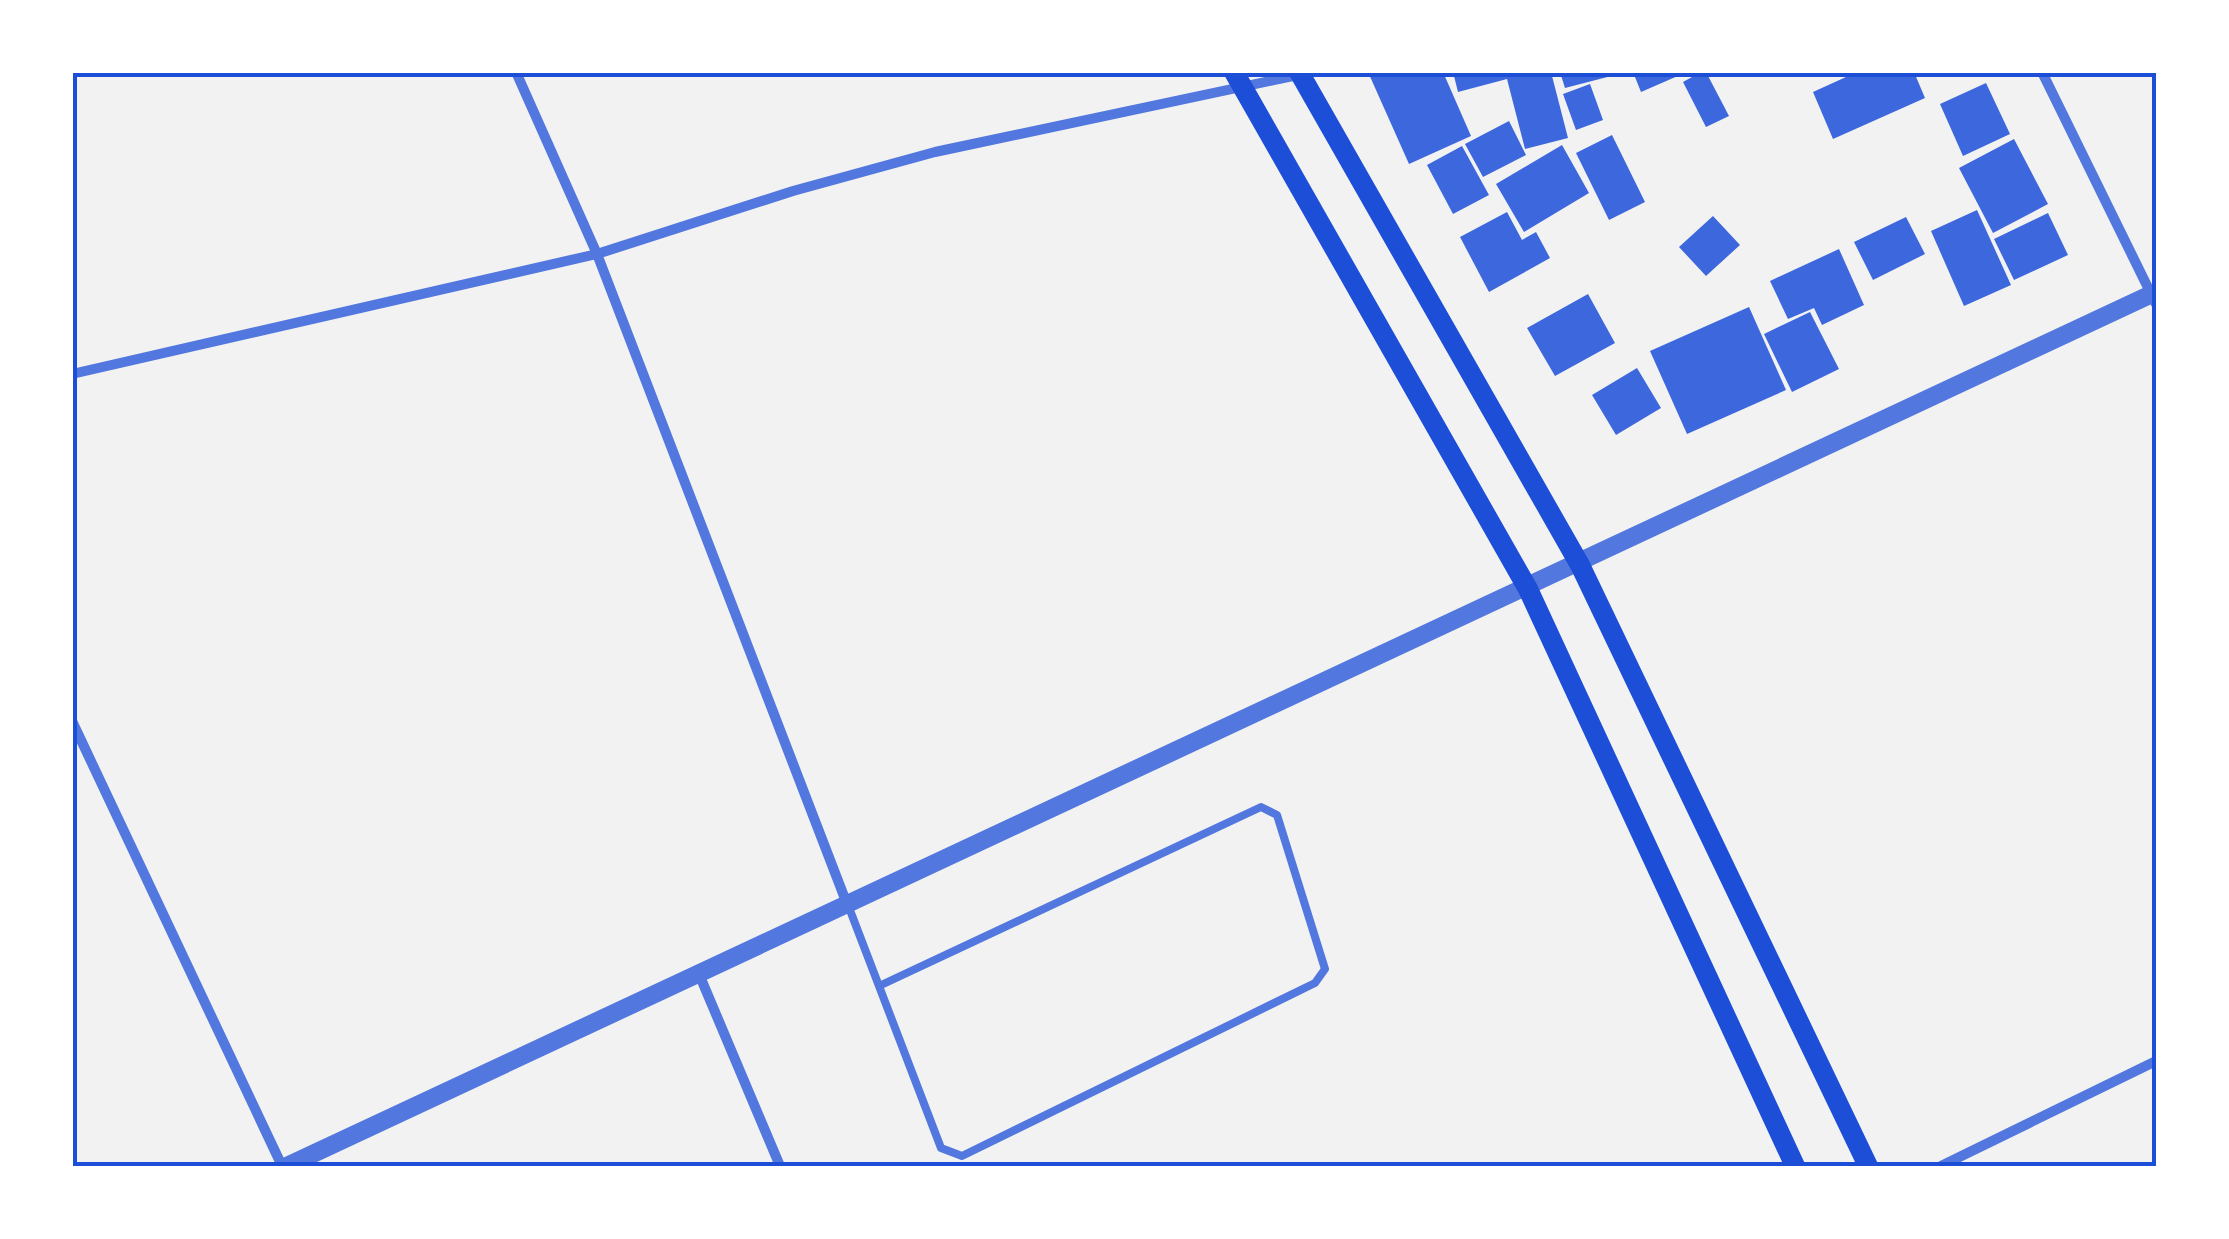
<svg xmlns="http://www.w3.org/2000/svg" width="2229" height="1239" viewBox="0 0 2229 1239" font-family="Roboto,sans-serif">
<style>
.building{fill:#3d67dc}
.lines{fill:none;stroke-linecap:round;stroke-linejoin:round}
.service{stroke:#5277de;stroke-width:8}
.minor{stroke:#5277de;stroke-width:10}
.tertiary{stroke:#5277de;stroke-width:18}
.secondary{stroke:#1d4ed8;stroke-width:20}
.neatline{fill:none;stroke:#1d4ed8;stroke-width:4}
</style>
<rect width="100%" height="100%" fill="#f2f2f2"/>
<path class="building" d="M1368 72H1443L1471 136 1409 164Z
M1453 72H1551L1568 138 1525 149 1507 79 1458 92Z
M1560 72H1619V74L1565 88Z
M1633 72H1687L1641 92Z
M1701 72H1706L1729 116 1706 127 1683 82Z
M1857 72H1914L1925 98 1833 139 1813 92Z
M1986 83 2010 134 1963 156 1940 104Z
M1590 84 1603 120 1576 130 1563 94Z
M1509 121 1526 155 1483 177 1465 144Z
M1612 135 1645 202 1609 220 1576 153Z
M2014 139 2048 204 1993 233 1959 168Z
M1562 145 1589 193 1524 232 1496 184Z
M1462 146 1489 195 1453 214 1427 165Z
M1977 210 2011 285 1964 306 1931 231Z
M1507 212 1522 240 1536 232 1550 258 1489 292 1460 237Z
M2048 213 2068 255 2014 280 1994 239Z
M1713 216 1740 245 1706 276 1679 247Z
M1906 217 1925 254 1873 280 1854 242Z
M1839 249 1864 305 1822 325 1814 308 1788 319 1770 281Z
M1588 294 1615 343 1555 376 1527 328Z
M1749 307 1786 390 1687 434 1650 351Z
M1810 312 1839 369 1792 392 1764 334Z
M1637 368 1661 408 1616 435 1592 395Z"/>
<g class="lines">
<path class="service" d="M848 905 941 1148 962 1156 1315 983 1325 969 1277 815 1261 807 879 986"/>
<path class="minor" d="M516 72 597 254 847 904
M2042 72 2156 304
M72 374 597 254 793 191 935 152 1312 72
M72 721 282 1166
M699 974 780 1166
M1941 1166 2156 1061"/>
<path class="tertiary" d="M287 1166 2156 292"/>
<path class="secondary" d="M1234 72 1528 589 1795 1166
M1299 72 1580 565 1868 1166"/>
</g>
<rect width="2229" height="1239" fill="none" stroke="#ffffff" stroke-width="150"/>
<rect x="75" y="75" width="2079" height="1089" class="neatline"/>
</svg>
